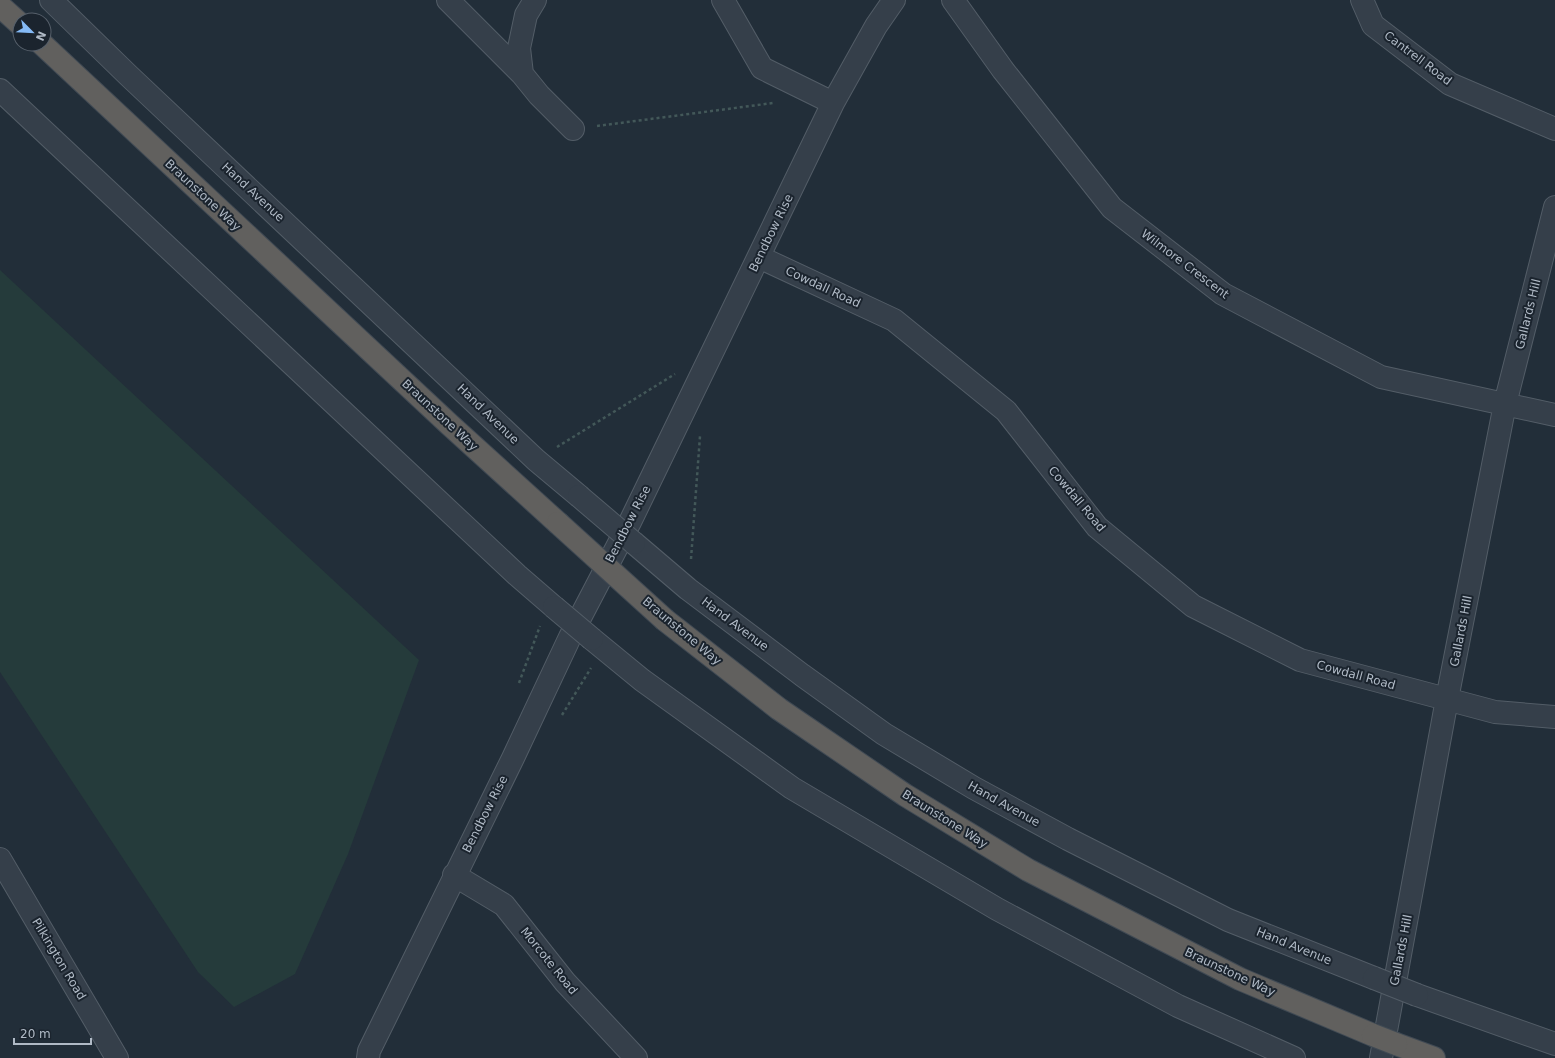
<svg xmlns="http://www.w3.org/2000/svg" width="1555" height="1058" viewBox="0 0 1555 1058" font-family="'DejaVu Sans',sans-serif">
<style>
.green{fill:#253b3b}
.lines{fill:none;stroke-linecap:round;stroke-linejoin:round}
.minor-casing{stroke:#535d67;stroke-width:24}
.trunk-casing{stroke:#404a54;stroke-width:24}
.path{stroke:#435859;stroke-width:2.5;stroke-dasharray:3 3;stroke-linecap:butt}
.minor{stroke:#353f4a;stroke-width:22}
.trunk{stroke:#61605e;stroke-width:22}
.minor-bridge-casing{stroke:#535d67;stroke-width:24;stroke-linecap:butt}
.trunk-bridge-casing{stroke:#404a54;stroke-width:24;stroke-linecap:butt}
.minor-bridge{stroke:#353f4a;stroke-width:22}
.trunk-bridge{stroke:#61605e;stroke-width:22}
.labels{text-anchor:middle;stroke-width:4;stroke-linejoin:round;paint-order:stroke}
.street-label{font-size:12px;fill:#b0bac6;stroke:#1b242e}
</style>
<rect width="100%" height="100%" fill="#222e39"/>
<path class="green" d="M0 270 419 660 348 854 295 974 234 1007 198 972 0 672Z"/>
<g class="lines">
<g class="minor-casing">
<path id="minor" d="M51 0 128 75 536 460 579 496
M448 0 522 74
M535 0 526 15 519 48 522 74 539 95 573 129
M723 0 762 68 833 103
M953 0 1003 70 1112 208 1223 294 1381 377 1555 415
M1362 0 1373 25 1450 84 1555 129
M0 90 517 575 554 607
M759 257 894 320 1006 411 1097 527 1193 606 1300 660 1495 712 1555 717
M634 543 688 589 802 675 884 734 974 788 1068 839 1228 920 1374 978
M592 639 642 680 792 788 997 909 1178 1006 1294 1058
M0 859 117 1058
M454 875 504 905 565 982 636 1058
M1417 995 1555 1044
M368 1058 369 1051 513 758 570 637 630 522 833 103 876 26 894 0
M1381 1058 1447 699 1505 404 1555 207"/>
</g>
<g class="trunk-casing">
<path id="trunk" d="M0 6 20 24
M42 44 450 425 558 523
M665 620 779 709 905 795 1028 870 1240 979 1373 1035
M1396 1044 1434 1058"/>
</g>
<path class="path" d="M597 126 773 103 774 101
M557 447 675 374
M691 559 700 436
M519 683 540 626
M562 715 591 668"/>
<use href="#minor" class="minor"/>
<use href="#trunk" class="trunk"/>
<g class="minor-bridge-casing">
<path id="minor-bridge" d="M579 496 634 543
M554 607 592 639
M1374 978 1417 995"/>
</g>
<g class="trunk-bridge-casing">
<path id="trunk-bridge" d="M558 523 665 620
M1373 1035 1396 1044"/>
</g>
<use href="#minor-bridge" class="minor-bridge"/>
<use href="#trunk-bridge" class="trunk-bridge"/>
</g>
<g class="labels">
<g class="street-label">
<text transform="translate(1418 58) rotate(37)" y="4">Cantrell Road</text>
<text transform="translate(253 192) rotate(43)" y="4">Hand Avenue</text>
<text transform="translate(203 195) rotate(43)" y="4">Braunstone Way</text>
<text transform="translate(771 233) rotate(-64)" y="4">Bendbow Rise</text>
<text transform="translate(1185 264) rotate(37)" y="4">Wilmore Crescent</text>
<text transform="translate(823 287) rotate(25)" y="4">Cowdall Road</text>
<text transform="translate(1528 314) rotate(-76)" y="4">Gallards Hill</text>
<text transform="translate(488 414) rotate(44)" y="4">Hand Avenue</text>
<text transform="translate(440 415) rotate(43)" y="4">Braunstone Way</text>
<text transform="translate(1077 499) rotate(50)" y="4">Cowdall Road</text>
<text transform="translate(628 524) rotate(-63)" y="4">Bendbow Rise</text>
<text transform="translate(735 624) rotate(37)" y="4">Hand Avenue</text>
<text transform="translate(682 631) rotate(40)" y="4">Braunstone Way</text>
<text transform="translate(1461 631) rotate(-79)" y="4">Gallards Hill</text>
<text transform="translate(1356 675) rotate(15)" y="4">Cowdall Road</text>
<text transform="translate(1004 804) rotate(29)" y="4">Hand Avenue</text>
<text transform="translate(485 814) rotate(-63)" y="4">Bendbow Rise</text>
<text transform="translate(945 819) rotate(32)" y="4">Braunstone Way</text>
<text transform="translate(1294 946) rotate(22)" y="4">Hand Avenue</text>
<text transform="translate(1401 950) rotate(-79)" y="4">Gallards Hill</text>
<text transform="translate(59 959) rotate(59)" y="4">Pilkington Road</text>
<text transform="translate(549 961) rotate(51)" y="4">Morcote Road</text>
<text transform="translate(1230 972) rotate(25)" y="4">Braunstone Way</text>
</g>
</g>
<g transform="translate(32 32) rotate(114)"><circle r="19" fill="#1b242e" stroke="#57606b"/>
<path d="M0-3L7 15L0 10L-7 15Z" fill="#85baf6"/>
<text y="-6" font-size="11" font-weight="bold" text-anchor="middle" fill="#b0bac6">N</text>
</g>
<path d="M14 1038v6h77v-6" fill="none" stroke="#b0bac6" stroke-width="2"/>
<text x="20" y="1038" font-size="12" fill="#b0bac6" stroke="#1b242e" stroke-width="3" paint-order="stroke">20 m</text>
</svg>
